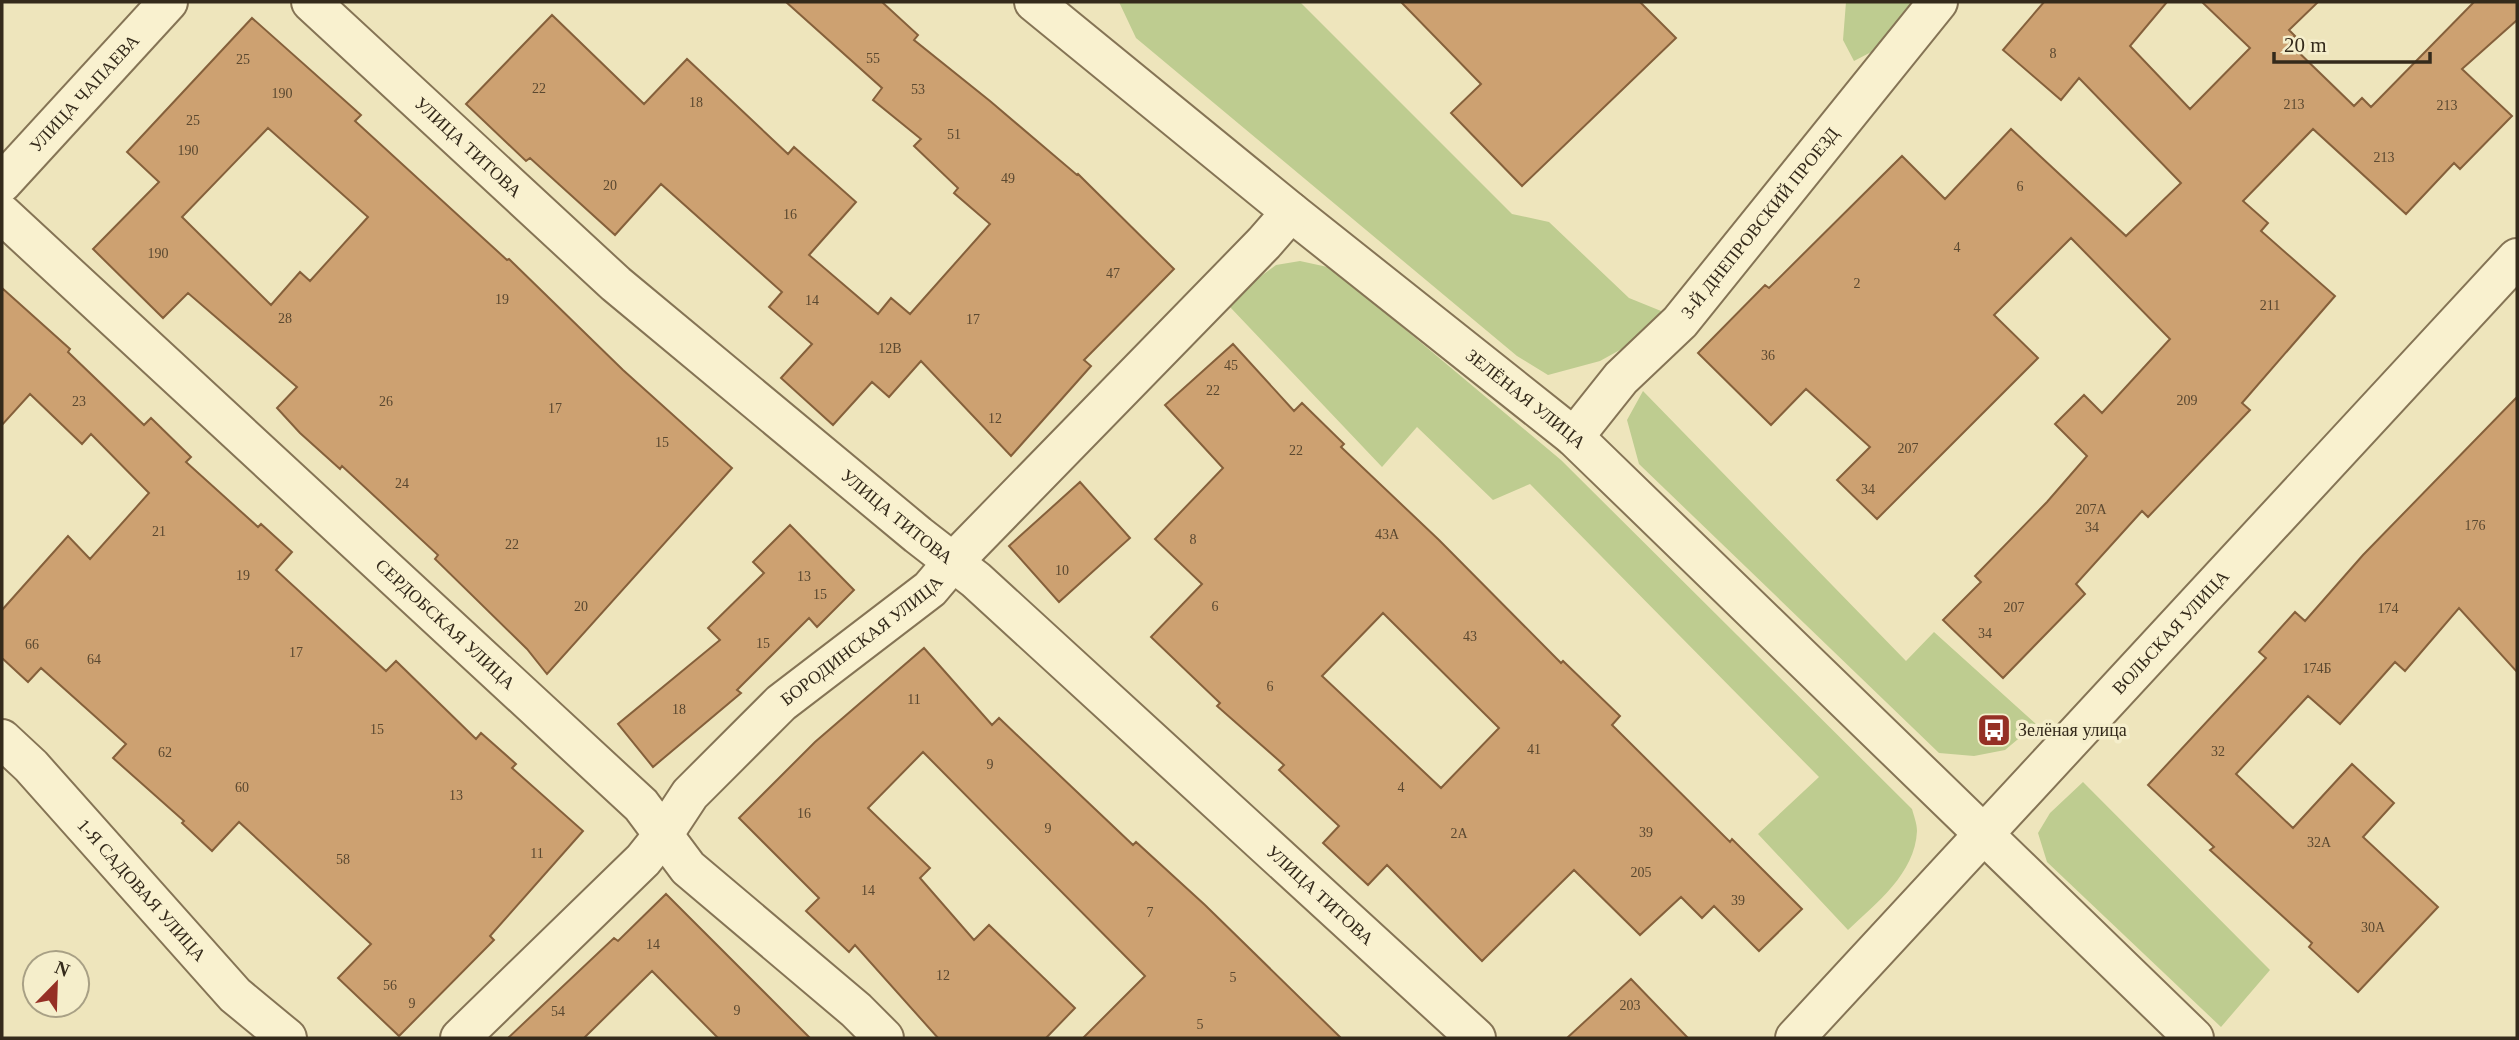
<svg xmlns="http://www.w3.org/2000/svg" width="2519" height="1040" viewBox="0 0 2519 1040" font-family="Georgia,serif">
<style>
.green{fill:#becc90}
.building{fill:#cda171;stroke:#85603b;stroke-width:2;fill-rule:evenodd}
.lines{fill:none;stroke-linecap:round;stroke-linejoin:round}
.minor-casing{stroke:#857455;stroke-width:42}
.minor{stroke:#f9f1cf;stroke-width:38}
.labels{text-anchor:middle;stroke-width:7;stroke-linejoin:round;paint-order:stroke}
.number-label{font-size:14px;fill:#5a4830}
.street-label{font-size:18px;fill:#342a1b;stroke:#f5eecb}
.poi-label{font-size:18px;fill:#342a1b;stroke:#f5eecb;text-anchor:start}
</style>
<rect width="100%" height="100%" fill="#eee5bc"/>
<path class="green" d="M1119 2H1300L1512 214 1549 222 1629 298 1666 313 1636 341 1600 361 1548 375 1517 356 1136 38Z
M1846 2H1912L1898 38 1854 61 1843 40Z
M1300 261 1332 268 1561 460 1912 809C1914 816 1917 824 1917 831 1915 874 1876 903 1848 930L1758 834 1819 777 1530 484 1493 500 1417 427 1382 467 1230 307 1250 284 1276 265Z
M1643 391 1906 661 1934 632 2036 724 2005 750 1974 756 1939 753 1639 464 1627 420Z
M2083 782 2270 970 2221 1027 2047 862 2038 833 2050 813Z"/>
<path class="building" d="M786 2H882L918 35 914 40 990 101 1077 175 1078 174 1174 269 1084 360 1091 366 1011 456 921 361 889 397 872 382 833 425 781 378 812 344 769 307 782 292 661 184 615 235 530 158 526 161 466 104 552 15 644 104 687 59 788 154 794 147 856 202 809 255 878 314 891 298 910 314 990 224 954 193 958 188 914 146 921 139 873 100 882 88Z
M1401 2H1640L1676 38 1522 186 1451 113 1481 84Z
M2044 2H2167L2130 46 2190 109 2250 48 2202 2H2318L2289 30 2295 36 2288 42 2354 106 2362 98 2371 107 2474 2H2517V20L2462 69 2512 116 2460 169 2454 163 2406 214 2313 129 2243 201 2268 223 2261 231 2335 296 2242 403 2250 410 2148 517 2142 511 2076 584 2085 594 2003 678 1943 620 1981 582 1975 576 2047 502 2087 456 2055 424 2084 395 2102 413 2170 339 2071 238 1994 315 2038 358 1877 519 1837 480 1870 447 1806 389 1771 425 1698 353 1765 285 1769 288 1902 156 1945 199 2011 129 2126 236 2181 183 2079 78 2061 100 2003 50Z
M252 18 361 115 355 121 507 260 509 259 623 370 732 468 547 674 527 649 435 559 438 555 342 466 340 469 300 433 277 408 297 387 188 293 163 318 93 249 159 182 127 152ZM268 128 368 217 310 281 300 272 271 305 182 217Z
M2 288 70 349 68 352 144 425 151 418 191 457 186 462 258 527 261 524 292 552 276 570 386 671 396 661 476 739 481 733 516 764 512 768 583 831 490 936 494 940 399 1036 338 978 371 944 239 822 212 851 182 823 184 821 113 758 126 744 41 668 28 682 2 658V610L68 536 90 559 149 493 91 434 82 444 30 394 2 425Z
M1233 344 1294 411 1302 403 1344 444 1341 447 1439 540 1561 663 1563 661 1620 716 1612 725 1730 842 1732 839 1802 909 1759 951 1714 906 1702 918 1681 897 1640 935 1574 870 1482 961 1387 865 1368 885 1323 843 1339 826 1279 770 1284 765 1217 706 1220 703 1151 637 1202 584 1155 539 1223 468 1165 405ZM1383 613 1499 728 1441 788 1322 676Z
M2517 397V672L2459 608 2405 671 2395 662 2340 724 2308 696 2236 774 2293 828 2352 764 2394 803 2363 837 2438 907 2358 992 2309 947 2312 943 2210 850 2214 847 2148 785 2266 658 2259 652 2295 612 2305 621 2363 555Z
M1080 482 1130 538 1059 602 1009 546Z
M790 525 854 590 817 627 809 618 737 690 741 693 653 767 618 724 720 640 708 628 764 573 753 562Z
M924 648 992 725 999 718 1133 845 1136 842 1205 905 1341 1038H1083L1145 976 923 752 868 808 930 868 920 878 974 940 989 925 1075 1008 1046 1038H938L855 945 849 952 806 911 819 898 739 818 815 742Z
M666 894 810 1038H718L652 971 584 1038H508L614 938 618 941Z
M1631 979 1688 1038H1567Z"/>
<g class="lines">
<g class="minor-casing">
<g id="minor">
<path id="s1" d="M311 2 616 284 918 535 976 580 1476 1038"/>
<path id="s2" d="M1034 2 1291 212 1574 437 2194 1038"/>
<path id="s3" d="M2 183 168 2"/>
<path id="s4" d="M2 214 641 805 688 868 856 1010 884 1038"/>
<path id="s5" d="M1574 437 1621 378 1680 322 1938 2"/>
<path id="s6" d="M2 739 31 766 235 995 287 1038"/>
<path id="s7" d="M460 1038 643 860 663 835 690 794 781 703 930 589 952 563 1264 243 1291 212"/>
<path id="s8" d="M1795 1038 2517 258"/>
</g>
</g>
<use href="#minor" class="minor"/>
</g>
<defs>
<g id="bus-square" transform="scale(1.75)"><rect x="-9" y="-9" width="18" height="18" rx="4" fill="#953025" stroke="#f5eecb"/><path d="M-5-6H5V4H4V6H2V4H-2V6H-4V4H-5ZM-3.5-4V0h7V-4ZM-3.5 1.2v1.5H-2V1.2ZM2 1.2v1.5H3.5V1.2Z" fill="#fff"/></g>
</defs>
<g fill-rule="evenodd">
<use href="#bus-square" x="1994" y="730"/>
</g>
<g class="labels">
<g class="number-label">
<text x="2053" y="58">8</text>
<text x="873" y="63">55</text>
<text x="243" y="64">25</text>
<text x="539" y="93">22</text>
<text x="918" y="94">53</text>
<text x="282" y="98">190</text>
<text x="696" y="107">18</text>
<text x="2294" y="109">213</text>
<text x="2447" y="110">213</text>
<text x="193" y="125">25</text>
<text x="954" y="139">51</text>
<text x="188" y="155">190</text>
<text x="2384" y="162">213</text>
<text x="1008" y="183">49</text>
<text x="610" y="190">20</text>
<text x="2020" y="191">6</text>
<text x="790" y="219">16</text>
<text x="1957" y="252">4</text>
<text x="158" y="258">190</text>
<text x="1113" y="278">47</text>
<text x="1857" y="288">2</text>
<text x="502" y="304">19</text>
<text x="812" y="305">14</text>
<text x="2270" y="310">211</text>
<text x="285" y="323">28</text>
<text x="973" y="324">17</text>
<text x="890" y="353">12В</text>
<text x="1768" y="360">36</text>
<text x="1231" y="370">45</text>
<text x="1213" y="395">22</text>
<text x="2187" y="405">209</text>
<text x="79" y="406">23</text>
<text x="386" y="406">26</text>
<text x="555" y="413">17</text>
<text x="995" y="423">12</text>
<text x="662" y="447">15</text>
<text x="1908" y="453">207</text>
<text x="1296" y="455">22</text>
<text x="402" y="488">24</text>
<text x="1868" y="494">34</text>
<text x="2091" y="514">207А</text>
<text x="2475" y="530">176</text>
<text x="2092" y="532">34</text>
<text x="159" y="536">21</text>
<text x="1387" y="539">43А</text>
<text x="1193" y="544">8</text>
<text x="512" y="549">22</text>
<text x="1062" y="575">10</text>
<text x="243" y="580">19</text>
<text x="804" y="581">13</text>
<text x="820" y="599">15</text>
<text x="581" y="611">20</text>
<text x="1215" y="611">6</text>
<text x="2014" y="612">207</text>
<text x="2388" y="613">174</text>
<text x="1985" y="638">34</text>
<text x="1470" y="641">43</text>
<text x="763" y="648">15</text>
<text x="32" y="649">66</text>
<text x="296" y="657">17</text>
<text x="94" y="664">64</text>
<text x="2317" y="673">174Б</text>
<text x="1270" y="691">6</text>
<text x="914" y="704">11</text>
<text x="679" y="714">18</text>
<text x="377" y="734">15</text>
<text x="1534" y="754">41</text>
<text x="2218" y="756">32</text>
<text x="165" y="757">62</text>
<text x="990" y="769">9</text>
<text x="242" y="792">60</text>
<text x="1401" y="792">4</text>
<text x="456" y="800">13</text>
<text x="804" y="818">16</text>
<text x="1048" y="833">9</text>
<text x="1646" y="837">39</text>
<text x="1459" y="838">2А</text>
<text x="2319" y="847">32А</text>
<text x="537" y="858">11</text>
<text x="343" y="864">58</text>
<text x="1641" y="877">205</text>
<text x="868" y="895">14</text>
<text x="1738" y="905">39</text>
<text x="1150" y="917">7</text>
<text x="2373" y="932">30А</text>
<text x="653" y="949">14</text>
<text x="943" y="980">12</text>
<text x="1233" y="982">5</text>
<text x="390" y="990">56</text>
<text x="412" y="1008">9</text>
<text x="1630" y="1010">203</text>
<text x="737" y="1015">9</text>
<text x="558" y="1016">54</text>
<text x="1200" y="1029">5</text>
</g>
<g class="street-label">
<text dy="6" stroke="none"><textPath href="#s3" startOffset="122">УЛИЦА ЧАПАЕВА</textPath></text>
<text dy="6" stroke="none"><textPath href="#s1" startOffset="214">УЛИЦА ТИТОВА</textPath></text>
<text dy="6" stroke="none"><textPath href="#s5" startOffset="284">3-Й ДНЕПРОВСКИЙ ПРОЕЗД</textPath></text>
<text dy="6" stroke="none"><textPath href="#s2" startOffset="632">ЗЕЛЁНАЯ УЛИЦА</textPath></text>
<text dy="6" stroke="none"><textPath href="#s1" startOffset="780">УЛИЦА ТИТОВА</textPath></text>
<text dy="6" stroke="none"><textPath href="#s4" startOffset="604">СЕРДОБСКАЯ УЛИЦА</textPath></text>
<text dy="6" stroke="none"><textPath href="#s8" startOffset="553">ВОЛЬСКАЯ УЛИЦА</textPath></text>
<text dy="6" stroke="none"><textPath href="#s7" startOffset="567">БОРОДИНСКАЯ УЛИЦА</textPath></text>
<text dy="6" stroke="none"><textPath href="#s6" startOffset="206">1-Я САДОВАЯ УЛИЦА</textPath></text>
<text dy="6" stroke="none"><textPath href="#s1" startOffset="1348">УЛИЦА ТИТОВА</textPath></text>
</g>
<g class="poi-label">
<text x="2018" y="736">Зелёная улица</text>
</g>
</g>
<rect width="2519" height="1040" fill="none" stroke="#342a1b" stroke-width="7"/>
<g transform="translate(56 984) rotate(23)"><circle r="33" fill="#f5eecb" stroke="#a8a085" stroke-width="2"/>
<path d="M0-5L12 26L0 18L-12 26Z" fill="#953025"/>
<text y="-10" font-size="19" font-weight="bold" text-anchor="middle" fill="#342a1b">N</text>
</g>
<path d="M2274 52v10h156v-10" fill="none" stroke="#342a1b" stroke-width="3.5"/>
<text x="2284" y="52" font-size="21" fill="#342a1b" stroke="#f5eecb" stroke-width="5" paint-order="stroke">20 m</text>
</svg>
